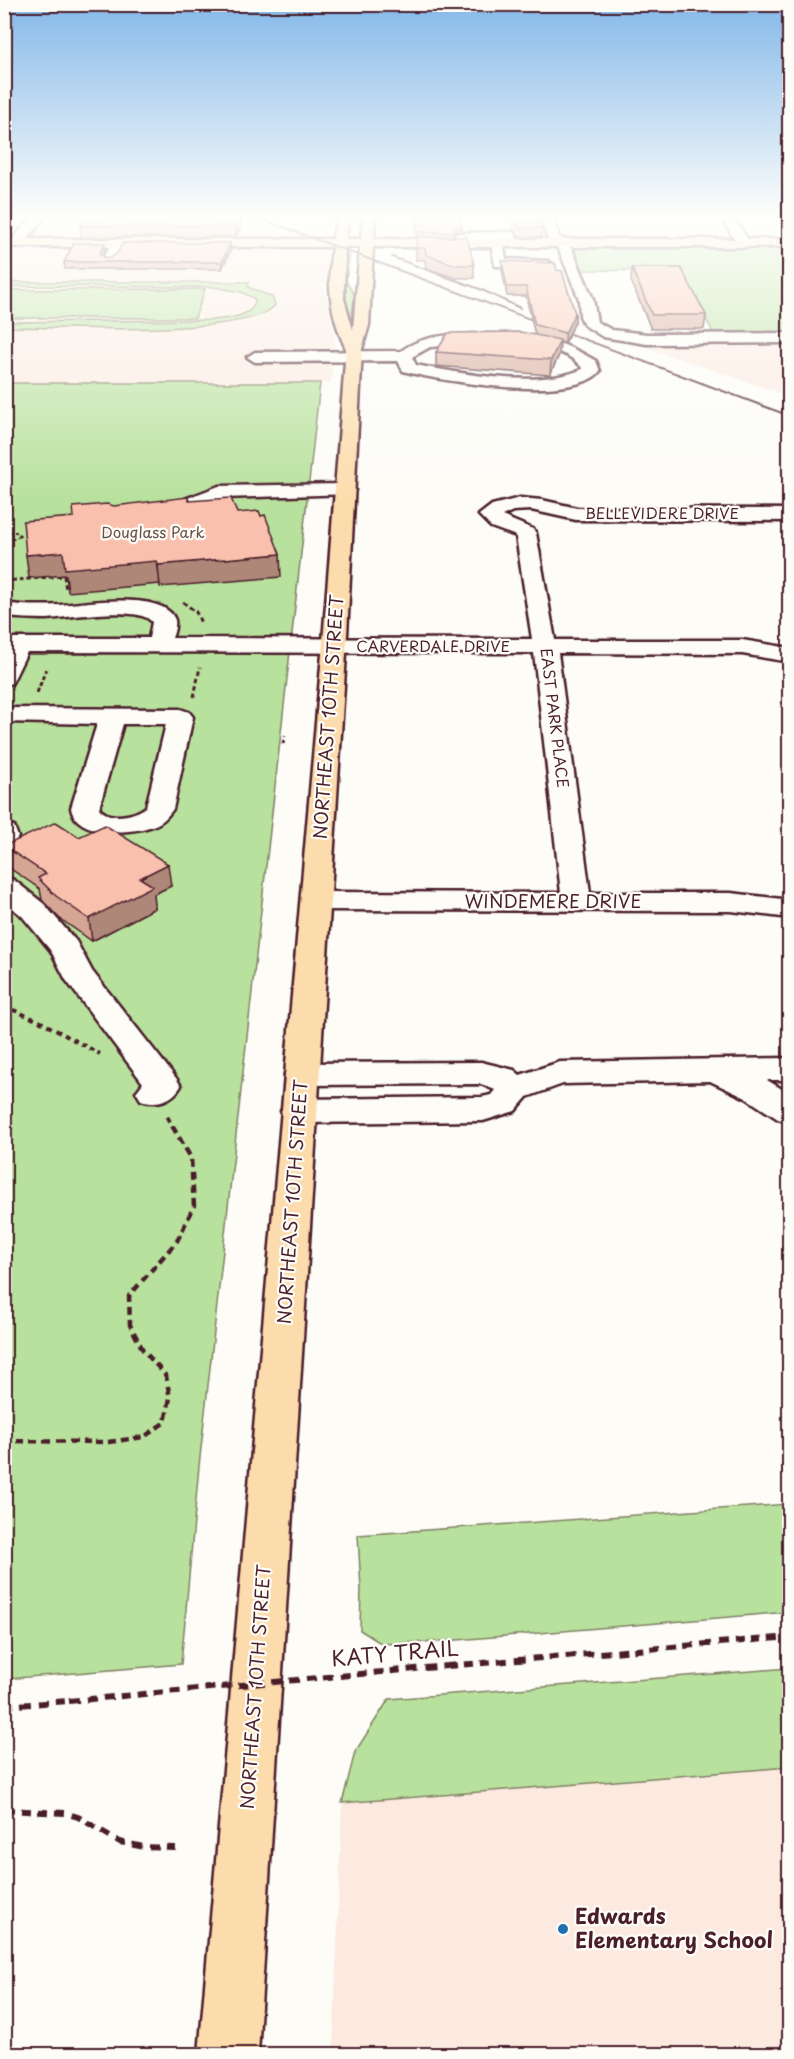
<svg xmlns="http://www.w3.org/2000/svg" width="794" height="2059" viewBox="0 0 794 2059" font-family="'Playpen Sans',sans-serif">
<style>
.built{fill:#fceae1}
.green{fill:#b8e19d;stroke:#818064;stroke-width:1.5}
.lines{fill:none;stroke-linecap:round;stroke-linejoin:round}
.minor-casing{stroke:#4a1f2b;stroke-width:5}
.major-casing{stroke:#4a1f2b;stroke-width:5}
.path-far4{stroke:#4a1f2b;stroke-width:2;stroke-dasharray:3 2;stroke-linecap:butt}
.path-far3{stroke:#4a1f2b;stroke-width:3;stroke-dasharray:4.5 3;stroke-linecap:butt}
.path-far2{stroke:#4a1f2b;stroke-width:4;stroke-dasharray:5 4.5;stroke-linecap:butt}
.path-far1{stroke:#4a1f2b;stroke-width:4.5;stroke-dasharray:8 5;stroke-linecap:butt}
.path{stroke:#4a1f2b;stroke-width:6;stroke-dasharray:10 7;stroke-linecap:butt}
.minor{fill:#fdfcf7;fill-rule:evenodd}
.major{fill:#fcdcac;fill-rule:evenodd}
.rail{stroke:#4a1f2b;stroke-width:2}
.path-bridge{stroke:#4a1f2b;stroke-width:6;stroke-dasharray:10 7;stroke-linecap:butt}
.wall{fill:#d6a695;stroke:#4a1f2b;stroke-width:1.5}
.shaded-wall{fill:#ae8779;stroke:#4a1f2b;stroke-width:1.5}
.building{fill:#f9c1ad;stroke:#4a1f2b;stroke-width:1.5}
.poi-dot{fill:#1f6fb2;stroke:#fdfcf7;stroke-width:2}
.labels{text-anchor:middle;stroke-width:4.5;stroke-linejoin:round;paint-order:stroke}
.far-street-label{font-size:15px;fill:#4a1f2b;stroke:#fdfcf7}
.far-park-label{font-size:15px;fill:#665048;stroke:#fdfcf7}
.street-label{font-size:18px;fill:#4a1f2b;stroke:#fdfcf7}
.near-street-label{font-size:21px;fill:#4a1f2b;stroke:#fdfcf7}
.near-poi-label{font-size:21px;font-weight:bold;fill:#4a1f2b;stroke:#fdfcf7;text-anchor:start}
</style>
<rect width="100%" height="100%" fill="#fdfcf7"/>
<filter id="ink" filterUnits="userSpaceOnUse"><feTurbulence type="fractalNoise" baseFrequency=".0167" numOctaves="2"/><feDisplacementMap in="SourceGraphic" scale="12" xChannelSelector="R" yChannelSelector="G"/><feConvolveMatrix kernelMatrix="1 2 1 2 8 2 1 2 1" color-interpolation-filters="sRGB"/></filter>
<g filter="url(#ink)">
<path class="built" d="M5 214H229L292 238 5 237Z
M5 248 316 249 328 252 324 287 335 339 331 383H5Z
M789 343V396L636 344Z
M789 1767V2054H333L342 1803Z"/>
<path class="green" d="M588 247 789 248V334H714L680 271 583 270 575 249Z
M344 254H350L346 281 354 294 356 323H348L342 290Z
M5 282H249L248 287 272 297 275 305C250 338 52 327 5 327V322L211 320C224 319 256 317 255 299L241 292 215 287 5 286Z
M205 289 195 318H5V290Z
M5 383H320L199 1466 181 1664 5 1679Z
M789 1504V1612L445 1641 382 1644 360 1630 361 1589 358 1535Z
M789 1668V1767L342 1803 355 1752 389 1699Z"/>
<g class="lines">
<g class="minor-casing">
<path id="minor" d="M34 214H47L22 246H12L11 243 12 240Z
M540 214H552L559 236 572 249 593 299 597 322 612 330 647 334 790 333V343L647 344 603 337 584 325 580 316 579 299 559 250 547 237Z
M719 214H731L750 243 749 246H739Z
M511 232 515 233 519 243 513 247 508 246 506 240H501L503 243 506 259 547 261 554 265 552 268 495 266 491 243 493 240 467 241 465 246 460 247 454 243 456 234 461 233Z
M118 239 124 243 115 261 110 262 105 261 103 258 113 240Z
M480 334C528 334 553 335 596 361L600 371C575 404 440 381 403 371L398 361 255 362 247 357 255 352 401 351C424 334 452 335 480 334ZM480 343C510 344 564 342 583 369 540 388 472 375 426 367L416 365 412 357 430 347Z
M345 484 352 486 355 490 352 494 222 498 157 522 150 520 147 516 150 512 219 486Z
M520 498 542 500 577 508 790 509V521L576 520 531 510 513 511 502 516 533 529 536 533 555 640H742L790 648V662L742 654 558 653 590 893H731L790 900V918L731 911 316 910 305 907 301 901 305 895 316 892 561 893 534 653 27 652 12 683 4 685V638H149L152 622C139 605 69 618 47 619 33 619 19 618 4 617V603C23 606 42 606 60 605 84 603 165 590 175 620 176 626 174 633 172 638L532 639 516 536 491 527 479 515 492 505Z
M4 708 180 709 189 712 193 717 173 809C168 816 163 822 155 825 135 834 76 838 71 808L97 724 4 722ZM123 724H166L146 807C135 816 108 821 99 808Z
M4 824 14 826 18 837 14 843 4 845Z
M4 877 14 880 44 904 76 941 92 971 176 1078 181 1086C172 1101 157 1105 141 1100L136 1092 143 1083 66 980 51 951 22 916 4 901Z
M790 1058V1080H767L790 1094V1123L778 1119 746 1098 710 1081 563 1084 527 1097 515 1111 483 1121 299 1123 287 1119 281 1111 287 1103 299 1099 482 1097 491 1095 495 1090 481 1084 302 1085 290 1082 285 1074 290 1066 302 1063 481 1062 514 1070 520 1075 560 1062Z"/>
</g>
<g class="major-casing">
<path id="major" d="M337 214H349L346 239H361L363 214H375L374 239H790V247H373L369 325 362 349 346 654 258 2054H199L322 654 346 349C330 315 327 284 332 247H4V239H333ZM345 247H360L353 330 344 299Z"/>
</g>
<path class="path-far4" d="M4 532H16L21 536 4 542"/>
<path class="path-far3" d="M4 581 64 576 66 590
M183 602 196 612 201 623
M37 693 46 669
M194 697 200 667
M283 744 285 735"/>
<path class="path-far2" d="M4 1006 39 1021 100 1054"/>
<path class="path-far1" d="M4 1441 108 1442 144 1437 165 1422 170 1398 166 1376 143 1350 130 1325 129 1296 177 1241 194 1206 191 1158 167 1117"/>
<path class="path" d="M447 1666 790 1637
M4 1706 69 1701
M4 1810 65 1813 78 1817 120 1842 144 1847 176 1848"/>
<use href="#minor" class="minor"/>
<use href="#major" class="major"/>
<path class="rail" d="M248 214 790 416
M392 257 480 289 520 308"/>
<path class="path-bridge" d="M69 1701 447 1666"/>
</g>
<path class="wall" d="M417 214 462 226V231L456 232 453 237H417Z
M240 215 241 225 236 237H81L80 226 119 219Z
M514 219 542 228 541 237H519L513 228Z
M417 237 474 265V278H456L426 268 425 260H416Z
M105 249 103 255 104 257 110 258 231 249 222 269H65L64 262Z
M502 261 575 313V322L565 343 560 342 559 355 550 375 436 366V352L542 337 535 335 526 296H507L502 270Z
M632 268 706 315 704 329H651L631 281Z
M79 837 171 886 154 894 155 908 92 941 59 918 42 900 40 889 8 867 4 846Z"/>
<path class="shaded-wall" d="M4 214H13L4 225Z
M240 215 241 225 236 237V226Z
M462 226V231L456 232 453 237V232L456 227Z
M105 243V249L101 259 100 253Z
M230 243 231 249 222 269V262Z
M575 313V322L565 343V333Z
M560 340 559 355 550 375 551 360Z
M63 552 157 561 160 584 68 592 66 575 29 578 26 555Z
M280 554 281 577 160 587 158 565Z
M168 864 171 886 154 894 155 908 92 941 89 919 140 878Z"/>
<path class="building" d="M122 214H237L240 215 236 226H80L84 219H119Z
M417 214H459L462 226 456 227 453 232H417Z
M514 219 540 221 542 228H519Z
M417 237H467L474 265H456L426 255 425 248H416Z
M74 243H105L100 253 104 257 110 258 116 255 123 243H230L222 262H64Z
M502 261 555 263 557 270 562 271 575 313 565 333 535 325 526 287H507Z
M632 268H681L706 315H652Z
M521 332 560 340 551 360 436 352 448 333Z
M188 497 189 501 231 498 237 513 259 511 261 516 265 515 280 554 158 565 157 561 65 569 63 552 26 555 23 521 74 517 73 507 107 504 114 506Z
M56 822 79 837 105 825 168 864 140 878 153 886 89 919 56 896 38 878 46 874 4 846Z"/>
</g>
<linearGradient id="sky" x2="0" y2="1"><stop stop-color="#84b8e9"/><stop offset="0.43" stop-color="#fefefb"/><stop offset="1" stop-color="#fefefb" stop-opacity="0"/></linearGradient>
<rect width="794" height="502" fill="url(#sky)"/>
<circle class="poi-dot" cx="563" cy="1929" r="6"/>
<g class="labels">
<g class="far-street-label">
<text x="662" y="519">BELLEVIDERE DRIVE</text>
<text x="433" y="652">CARVERDALE DRIVE</text>
<text transform="translate(554 718) rotate(83)" y="5">EAST PARK PLACE</text>
</g>
<g class="far-park-label">
<text x="153" y="538">Douglass Park</text>
</g>
<g class="street-label">
<text transform="translate(329 717) rotate(-86)" y="6">NORTHEAST 10TH STREET</text>
<text x="553" y="908">WINDEMERE DRIVE</text>
<text transform="translate(293 1202) rotate(-86)" y="6">NORTHEAST 10TH STREET</text>
<text transform="translate(256 1687) rotate(-86)" y="6">NORTHEAST 10TH STREET</text>
</g>
<g class="near-street-label">
<text transform="translate(395 1654) rotate(-5)" y="7">KATY TRAIL</text>
</g>
<g class="near-poi-label">
<text x="575" y="1924">Edwards<tspan x="575" dy="24">Elementary School</tspan></text>
</g>
</g>
<rect width="794" height="2059" fill="none" stroke="#fdfcf7" stroke-width="24"/>
<rect x="12" y="12" width="770" height="2035" fill="none" stroke="#4a1f2b" stroke-width="2" filter="url(#ink)"/>
</svg>
